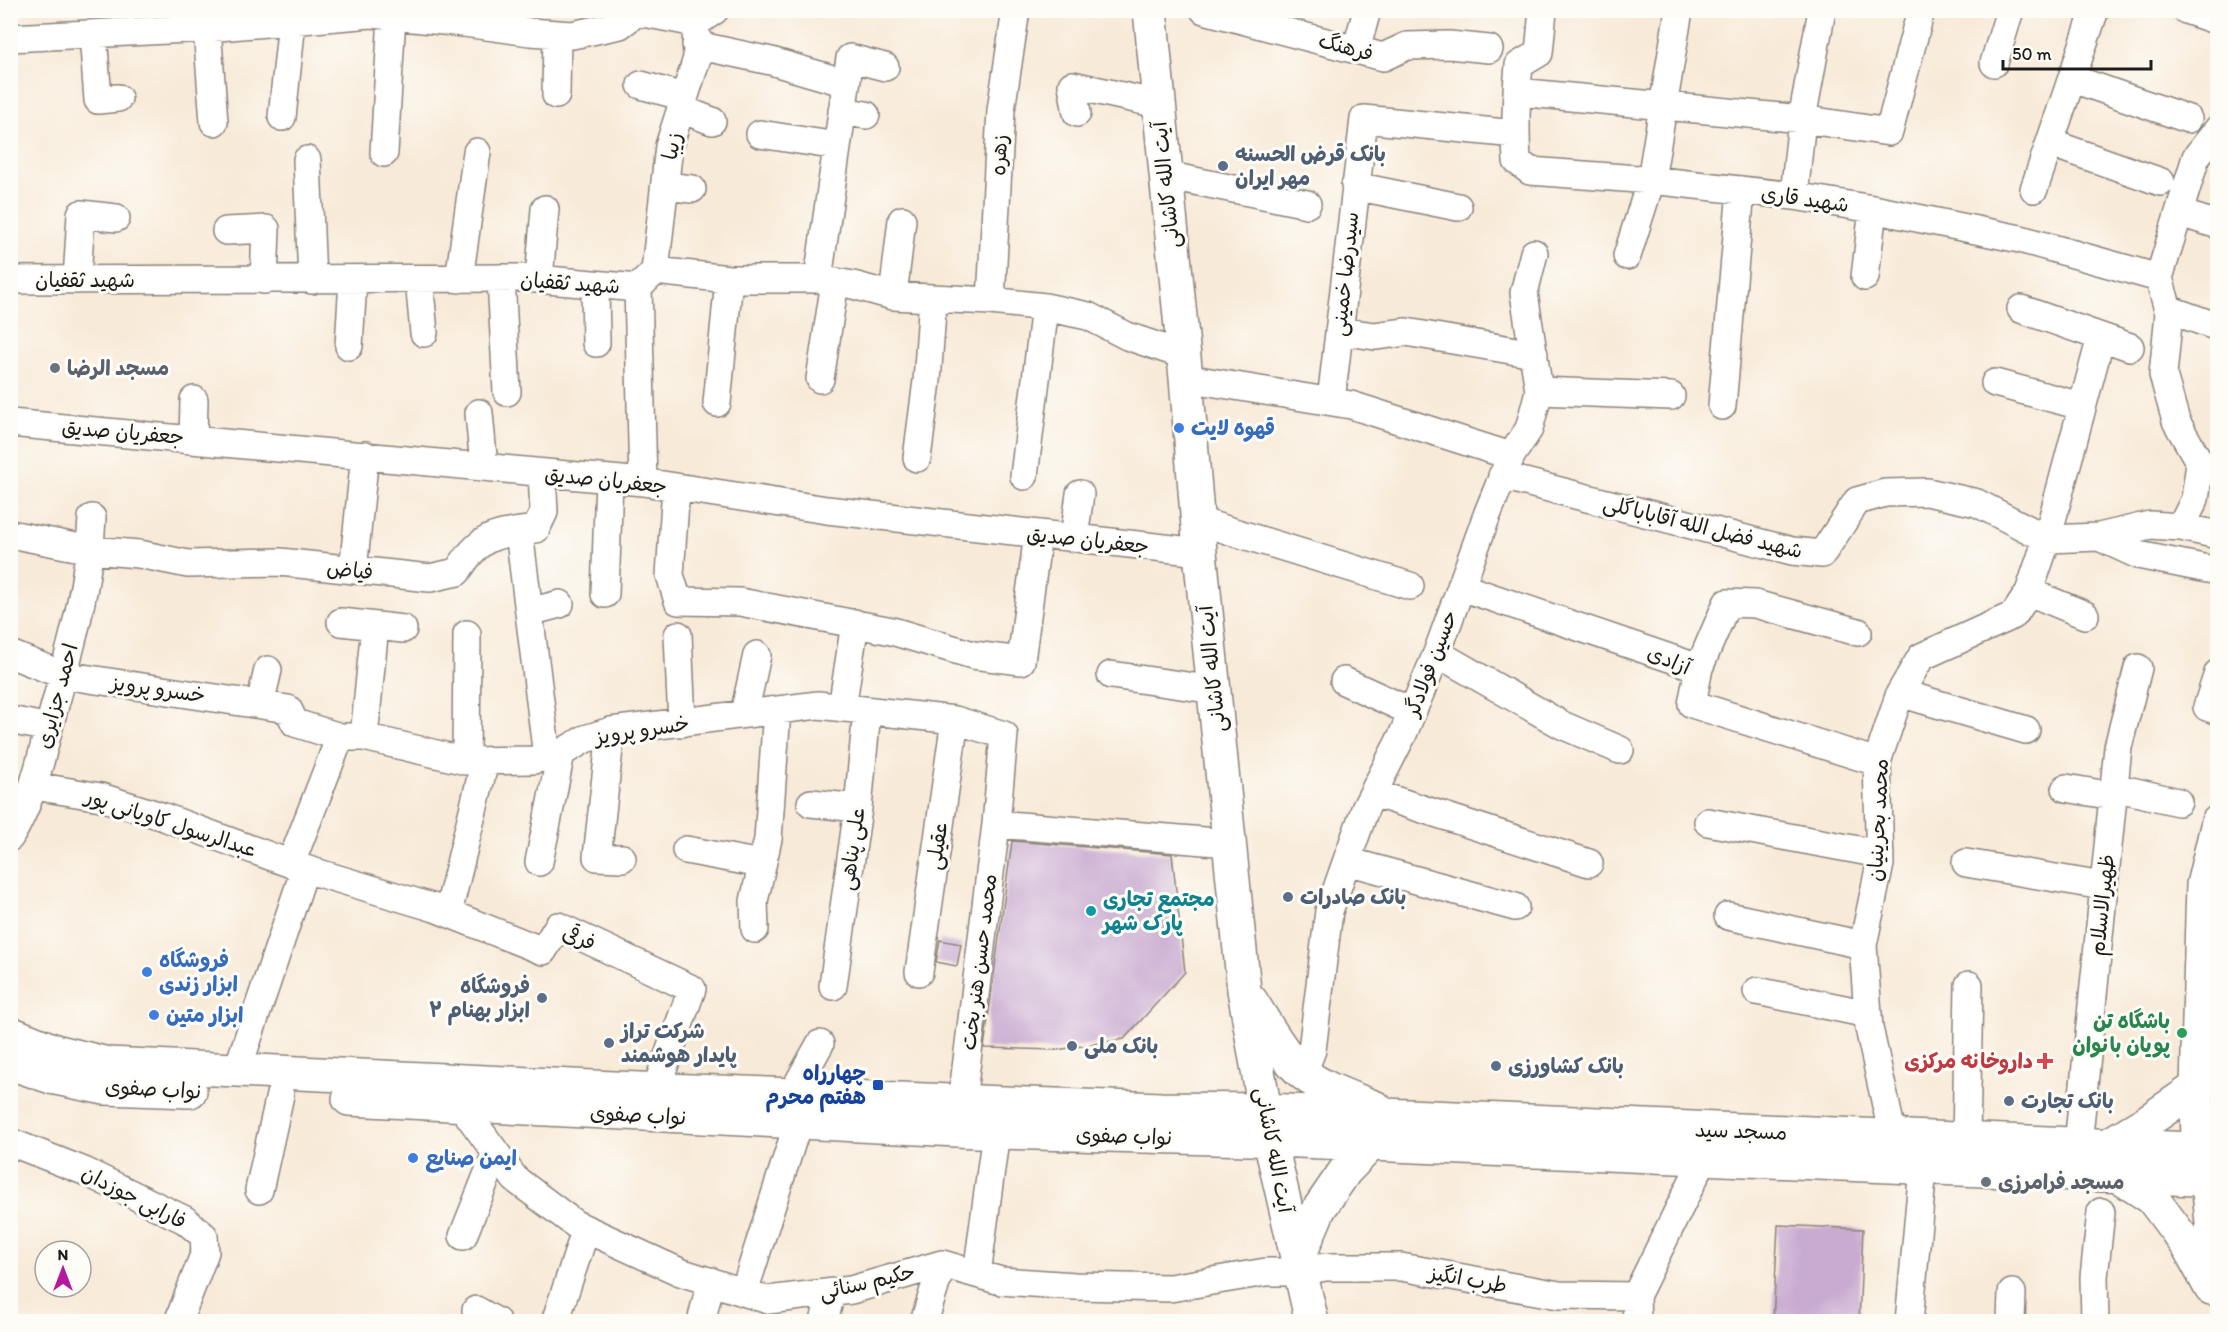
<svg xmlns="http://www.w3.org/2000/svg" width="2228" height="1332" viewBox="0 0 2228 1332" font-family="Itim,'Playpen Sans Arabic',sans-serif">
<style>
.building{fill:#c9abd1}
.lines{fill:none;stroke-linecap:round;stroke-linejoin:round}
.minor-casing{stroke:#8a837a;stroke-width:30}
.major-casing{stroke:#8a837a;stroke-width:36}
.minor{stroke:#fff;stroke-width:27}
.major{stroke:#fff;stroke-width:33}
.service-dot{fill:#5c6f8a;stroke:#fdfcf7;stroke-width:2}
.worship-dot{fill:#6b7280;stroke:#fdfcf7;stroke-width:2}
.shop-dot{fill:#3f7fe0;stroke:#fdfcf7;stroke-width:2}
.culture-dot{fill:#0f9aa8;stroke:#fdfcf7;stroke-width:2}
.leisure-dot{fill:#2e9e5b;stroke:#fdfcf7;stroke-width:2}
.health-dot{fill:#e0444e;stroke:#fdfcf7;stroke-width:2}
.transit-dot{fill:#1a4fb4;stroke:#fdfcf7;stroke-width:2}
.labels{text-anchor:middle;stroke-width:6;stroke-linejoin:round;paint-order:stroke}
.street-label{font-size:21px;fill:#1c1c1c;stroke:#fdfcf7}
.service-label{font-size:21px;font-weight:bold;fill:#4e5e75;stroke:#fdfcf7;text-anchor:start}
.worship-label{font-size:21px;font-weight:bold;fill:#5b616d;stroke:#fdfcf7;text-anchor:start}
.shop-label{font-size:21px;font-weight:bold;fill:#366cbe;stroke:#fdfcf7;text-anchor:start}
.culture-label{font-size:21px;font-weight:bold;fill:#0d838f;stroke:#fdfcf7;text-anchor:start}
.leisure-label{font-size:21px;font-weight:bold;fill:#27864d;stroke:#fdfcf7;text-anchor:end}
.health-label{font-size:21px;font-weight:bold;fill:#be3a42;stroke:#fdfcf7;text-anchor:end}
.transit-label{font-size:21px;font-weight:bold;fill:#164399;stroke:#fdfcf7;text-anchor:end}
</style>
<rect width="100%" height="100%" fill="#fdfcf7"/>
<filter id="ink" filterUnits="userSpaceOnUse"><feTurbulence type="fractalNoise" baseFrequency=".0167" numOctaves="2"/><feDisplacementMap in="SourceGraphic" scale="12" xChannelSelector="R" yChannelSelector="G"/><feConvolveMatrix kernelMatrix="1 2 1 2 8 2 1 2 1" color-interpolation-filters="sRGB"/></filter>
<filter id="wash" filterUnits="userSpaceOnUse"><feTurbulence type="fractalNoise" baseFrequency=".008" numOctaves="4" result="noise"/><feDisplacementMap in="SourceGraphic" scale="24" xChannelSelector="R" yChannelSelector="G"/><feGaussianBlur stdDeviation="1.35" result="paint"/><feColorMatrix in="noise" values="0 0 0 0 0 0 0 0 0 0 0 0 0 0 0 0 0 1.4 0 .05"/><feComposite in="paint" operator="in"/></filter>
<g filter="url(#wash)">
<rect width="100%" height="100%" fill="#f8ead8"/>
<g id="blocks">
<path class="building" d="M1012 841 1172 854 1185 972 1124 1039 1057 1050 984 1048Z
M940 940 961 944 957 966 936 962Z
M1778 1225 1863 1229 1859 1322H1773Z"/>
</g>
</g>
<g filter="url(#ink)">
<use href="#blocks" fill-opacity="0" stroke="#8a837a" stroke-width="1.5"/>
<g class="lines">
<g class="minor-casing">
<path id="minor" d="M1204 10 1383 57 1407 46 1449 45 1489 49
M1543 10 1539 53 1519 65C1516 97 1515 129 1517 161L1530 171 1651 180 1794 196 1873 209 2020 239 2159 278
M2186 10 2218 21
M638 12 696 23 715 10
M207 28 214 122
M93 34 98 100 118 98
M10 38 207 28 372 14 464 23 530 32 572 35 620 25 640 10
M696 45 771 61 846 83
M1356 50 1366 14
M1994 63 2010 10
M2073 79 2188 119
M641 85 684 97
M1517 92 1802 119 1889 132 1921 10
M556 95 557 34
M681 109 712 121
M842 111 866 115
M1077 113 1072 85 1158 104
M282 117 292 21
M760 134 837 146
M2050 143 2161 182
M384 153 392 16
M307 160 312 280
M1165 175 1307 204
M665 186 692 189
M1355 186 1458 207
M2034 189 2095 10
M1794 196 1802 119 1822 10
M2180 213 2218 225
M226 231 266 229 264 280
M1627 256 1651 180 1679 10
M655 271 669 146 697 58 696 23
M1865 277 1873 209
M501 278 507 392
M419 279 424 333
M459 279 477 152
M539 279 545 209
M818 279 850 58 885 67
M10 280 525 278 638 288 655 271 729 279H818L853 285 893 296 991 301 1045 307 1088 316 1127 336 1183 355
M77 280 81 214 116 218
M595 285 596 343
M638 288 643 482
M893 296 902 220
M991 301 1001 110 1016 10
M2021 309 2130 347
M2169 313 2176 312 2218 327
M1339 331 1375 336 1406 332 1534 354
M349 346 353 280
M1186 378 1351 405 1511 456
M820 379 835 282
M1995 383 2081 406
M1539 391 1671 396
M1331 401 1364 119 1515 134
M717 403 729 279
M1722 406 1741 190
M479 413 484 467
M10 423 643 482 827 510 1200 552
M193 438 194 400
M917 458 927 381 933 298
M1024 476 1045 307
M1502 476 1792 551 1822 554 1857 501 1885 493 1927 492 1977 503 2047 539 2099 537 2150 525 2181 527 2218 535
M676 487 670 575 678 601 740 602 892 631 973 655 1021 661 1038 534
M1198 521 1410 586
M2181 527 2195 499 2200 463 2176 421 2163 375 2169 313 2159 278 2196 157 2218 129
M519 532 547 757
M10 534 91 550 139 554 188 564 280 562 430 578 457 572C481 534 493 535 536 529L544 512 542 473
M2099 537 2138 555 2218 571
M1074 538 1080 494
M353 570 365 455
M1461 587 1699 668 1692 704 1877 762
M2029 592 2085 615
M605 594 609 479
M529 612 560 604
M341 622 403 629
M678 635 682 723
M1437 653 1562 725 1620 750
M10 654 63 675 288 709 295 723 340 737H364L466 761 534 760 561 753 585 739 611 731 818 705 955 720 1004 735 996 824 962 1101
M1699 668 1727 603 1755 604 1858 632
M2218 673 2207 707 2218 711
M1111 675 1215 690
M1344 681 1412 712
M1900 693 2026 730
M260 704 268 670
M842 708 855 623
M744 714 757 655
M10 720 49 728
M611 731 597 857 622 858
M364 737 375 626
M466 761 467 634
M34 786 101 797 161 816 305 869 435 908 543 951 558 926 692 989 656 1089
M2114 787 2178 802
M2066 788 2113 796
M1373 793 1589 863
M811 803 858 808
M1708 822 1880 854
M996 824 1229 843
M10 837C33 800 41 757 52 716 70 650 89 586 92 518
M686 850 761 864
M1347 861 1515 907
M539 862 561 753
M291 863 340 737
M1966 863 2103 886
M448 913 485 761
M1728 916 1863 945
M755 929 754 901 768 839 777 710
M919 972 955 720
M833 986 858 808 867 711
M1757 991 1868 1014
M237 1071 305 869
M1303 1073 1312 1050 1329 911 1365 809 1403 734 1437 653 1487 515 1511 456 1529 429 1539 391 1524 293 1534 253
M792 1094 820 1044
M461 1105 515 1179 575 1224 680 1272 768 1300 851 1290 942 1264 1001 1281 1075 1286 1170 1288 1266 1272H1299L1325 1267H1401L1559 1295 1636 1296
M1893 1137 1869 1028 1863 945 1880 864 1877 762 1900 693 1921 657 2014 615 2029 592 2047 539 2101 337
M1966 1140 1969 985
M10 1142 84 1171 185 1220 204 1236 205 1252 178 1322
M2078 1145 2118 747 2138 668
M259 1190 280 1095
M463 1236 496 1153
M977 1274 996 1132
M744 1292 798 1123
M476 1310 497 1322
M555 1322 586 1229
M701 1322 711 1281
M824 1322 831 1293
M924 1322 942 1264
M1637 1322 1636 1296 1704 1158
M1909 1322 1923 1168
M2011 1322 2012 1293
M2095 1322 2094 1277 2101 1212"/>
</g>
<g class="major-casing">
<path id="major" d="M1150 10 1186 378 1200 552 1244 990 1270 1140 1312 1322
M2218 822 2203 885 2197 1087 2198 1149 2208 1180 2218 1288
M1251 1001C1264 1021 1286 1061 1304 1074 1323 1089 1354 1099 1376 1108
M10 1033 55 1051 108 1064 614 1088 1161 1109 1265 1110 2218 1150
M10 1063 51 1077 105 1088 190 1091
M349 1099 996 1132 1250 1139 2218 1180
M2105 1147 2145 1123 2197 1087
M2118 1176 2152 1198 2188 1246 2211 1288
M1297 1261 1319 1209 1345 1171 1371 1144"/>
</g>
<use href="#minor" class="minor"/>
<use href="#major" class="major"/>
</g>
</g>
<g class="service-dot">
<circle cx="1223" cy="166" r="6"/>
<circle cx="1288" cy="897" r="6"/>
<circle cx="542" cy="998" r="6"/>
<circle cx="609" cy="1043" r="6"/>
<circle cx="1072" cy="1046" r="6"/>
<circle cx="1496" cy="1066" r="6"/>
<circle cx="2009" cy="1101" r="6"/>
</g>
<g class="worship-dot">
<circle cx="55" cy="368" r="6"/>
<circle cx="1986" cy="1182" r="6"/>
</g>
<g class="shop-dot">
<circle cx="1179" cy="428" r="6"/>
<circle cx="147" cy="972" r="6"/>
<circle cx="154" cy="1015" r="6"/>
<circle cx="413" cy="1158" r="6"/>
</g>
<circle class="culture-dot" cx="1091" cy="911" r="6"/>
<circle class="leisure-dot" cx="2182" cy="1033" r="6"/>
<path class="health-dot" d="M2042 1052h6v6h6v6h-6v6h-6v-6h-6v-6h6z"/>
<rect class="transit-dot" x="872" y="1079" width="12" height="12" rx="3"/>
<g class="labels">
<g class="street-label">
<text transform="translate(1346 47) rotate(15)" y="7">فرهنگ</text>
<text transform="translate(672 146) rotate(-78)" y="7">زیبا</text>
<text transform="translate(999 155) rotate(-87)" y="7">زهره</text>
<text transform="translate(1166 185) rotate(-96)" y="7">آیت الله کاشانی</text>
<text transform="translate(1805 199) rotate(8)" y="7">شهید قاری</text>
<text transform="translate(1345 274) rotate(-84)" y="7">سیدرضا خمینی</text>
<text x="85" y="287">شهید ثقفیان</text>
<text transform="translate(570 283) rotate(4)" y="7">شهید ثقفیان</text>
<text transform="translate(123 432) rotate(5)" y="7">جعفریان صدیق</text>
<text transform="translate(606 480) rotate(6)" y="7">جعفریان صدیق</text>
<text transform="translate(1703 527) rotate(14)" y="7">شهید فضل الله آقاباباگلی</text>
<text transform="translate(1088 540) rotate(6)" y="7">جعفریان صدیق</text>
<text transform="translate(350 570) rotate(6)" y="7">فیاض</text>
<text transform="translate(1669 660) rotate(23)" y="7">آزادی</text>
<text transform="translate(1431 663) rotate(-69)" y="7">حسین فولادگر</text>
<text transform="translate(1212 669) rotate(-96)" y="7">آیت الله کاشانی</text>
<text transform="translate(158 689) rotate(8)" y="7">خسرو پرویز</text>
<text transform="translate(57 696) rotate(-75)" y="7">احمد جزایری</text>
<text transform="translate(642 730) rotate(-9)" y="7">خسرو پرویز</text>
<text transform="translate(1878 820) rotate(-87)" y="7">محمد بحرینیان</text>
<text transform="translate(171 823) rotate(18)" y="7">عبدالرسول کاویانی پور</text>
<text transform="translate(937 846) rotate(-82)" y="7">عقیلی</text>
<text transform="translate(852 849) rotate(-82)" y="7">علی پناهی</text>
<text transform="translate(2102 905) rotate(-84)" y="7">ظهیرالاسلام</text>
<text transform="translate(579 938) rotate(21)" y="7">فرقی</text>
<text transform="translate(979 962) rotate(-83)" y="7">محمد حسن هنر بخت</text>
<text transform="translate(153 1089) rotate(3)" y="7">نواب صفوی</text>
<text transform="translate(638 1115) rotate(3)" y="7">نواب صفوی</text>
<text transform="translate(1741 1131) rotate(2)" y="7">مسجد سید</text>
<text transform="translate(1124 1136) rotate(2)" y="7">نواب صفوی</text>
<text transform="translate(1274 1150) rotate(79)" y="7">آیت الله کاشانی</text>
<text transform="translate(134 1197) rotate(27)" y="7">فارابی جوزدان</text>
<text transform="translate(1468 1279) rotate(10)" y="7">طرب انگیز</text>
<text transform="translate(867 1282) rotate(-13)" y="7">حکیم سنائی</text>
</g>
<g class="service-label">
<text x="1235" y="161">بانک قرض الحسنه<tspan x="1235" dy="24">مهر ایران</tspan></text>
<text x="1300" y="904">بانک صادرات</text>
<text x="530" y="993" text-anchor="end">فروشگاه<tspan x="530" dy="24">ابزار بهنام ۲</tspan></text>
<text x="621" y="1038">شرکت تراز<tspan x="621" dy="24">پایدار هوشمند</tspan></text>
<text x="1084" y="1053">بانک ملی</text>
<text x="1508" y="1073">بانک کشاورزی</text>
<text x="2021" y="1108">بانک تجارت</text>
</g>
<g class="worship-label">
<text x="67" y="375">مسجد الرضا</text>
<text x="1998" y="1189">مسجد فرامرزی</text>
</g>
<g class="shop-label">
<text x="1191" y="435">قهوه لایت</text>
<text x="159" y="967">فروشگاه<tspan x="159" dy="24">ابزار زندی</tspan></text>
<text x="166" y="1022">ابزار متین</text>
<text x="425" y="1165">ایمن صنایع</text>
</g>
<g class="culture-label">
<text x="1103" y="906">مجتمع تجاری<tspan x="1103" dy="24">پارک شهر</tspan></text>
</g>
<g class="leisure-label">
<text x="2170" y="1028">باشگاه تن<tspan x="2170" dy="24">پویان بانوان</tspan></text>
</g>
<g class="health-label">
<text x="2033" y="1068">داروخانه مرکزی</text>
</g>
<g class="transit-label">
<text x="866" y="1080">چهارراه<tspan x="866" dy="24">هفتم محرم</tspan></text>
</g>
</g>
<rect width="2228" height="1332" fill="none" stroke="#fdfcf7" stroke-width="36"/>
<g transform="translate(63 1269)"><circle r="28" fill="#fdfcf7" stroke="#a3a29f" stroke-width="1.5"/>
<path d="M0-4.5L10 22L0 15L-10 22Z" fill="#b5179e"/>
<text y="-9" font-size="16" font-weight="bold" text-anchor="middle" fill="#1c1c1c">N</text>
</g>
<path d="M2003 60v9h148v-9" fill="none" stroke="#1c1c1c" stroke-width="3"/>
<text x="2012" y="60" font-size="18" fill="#1c1c1c" stroke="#fdfcf7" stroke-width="4.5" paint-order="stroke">50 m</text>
</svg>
